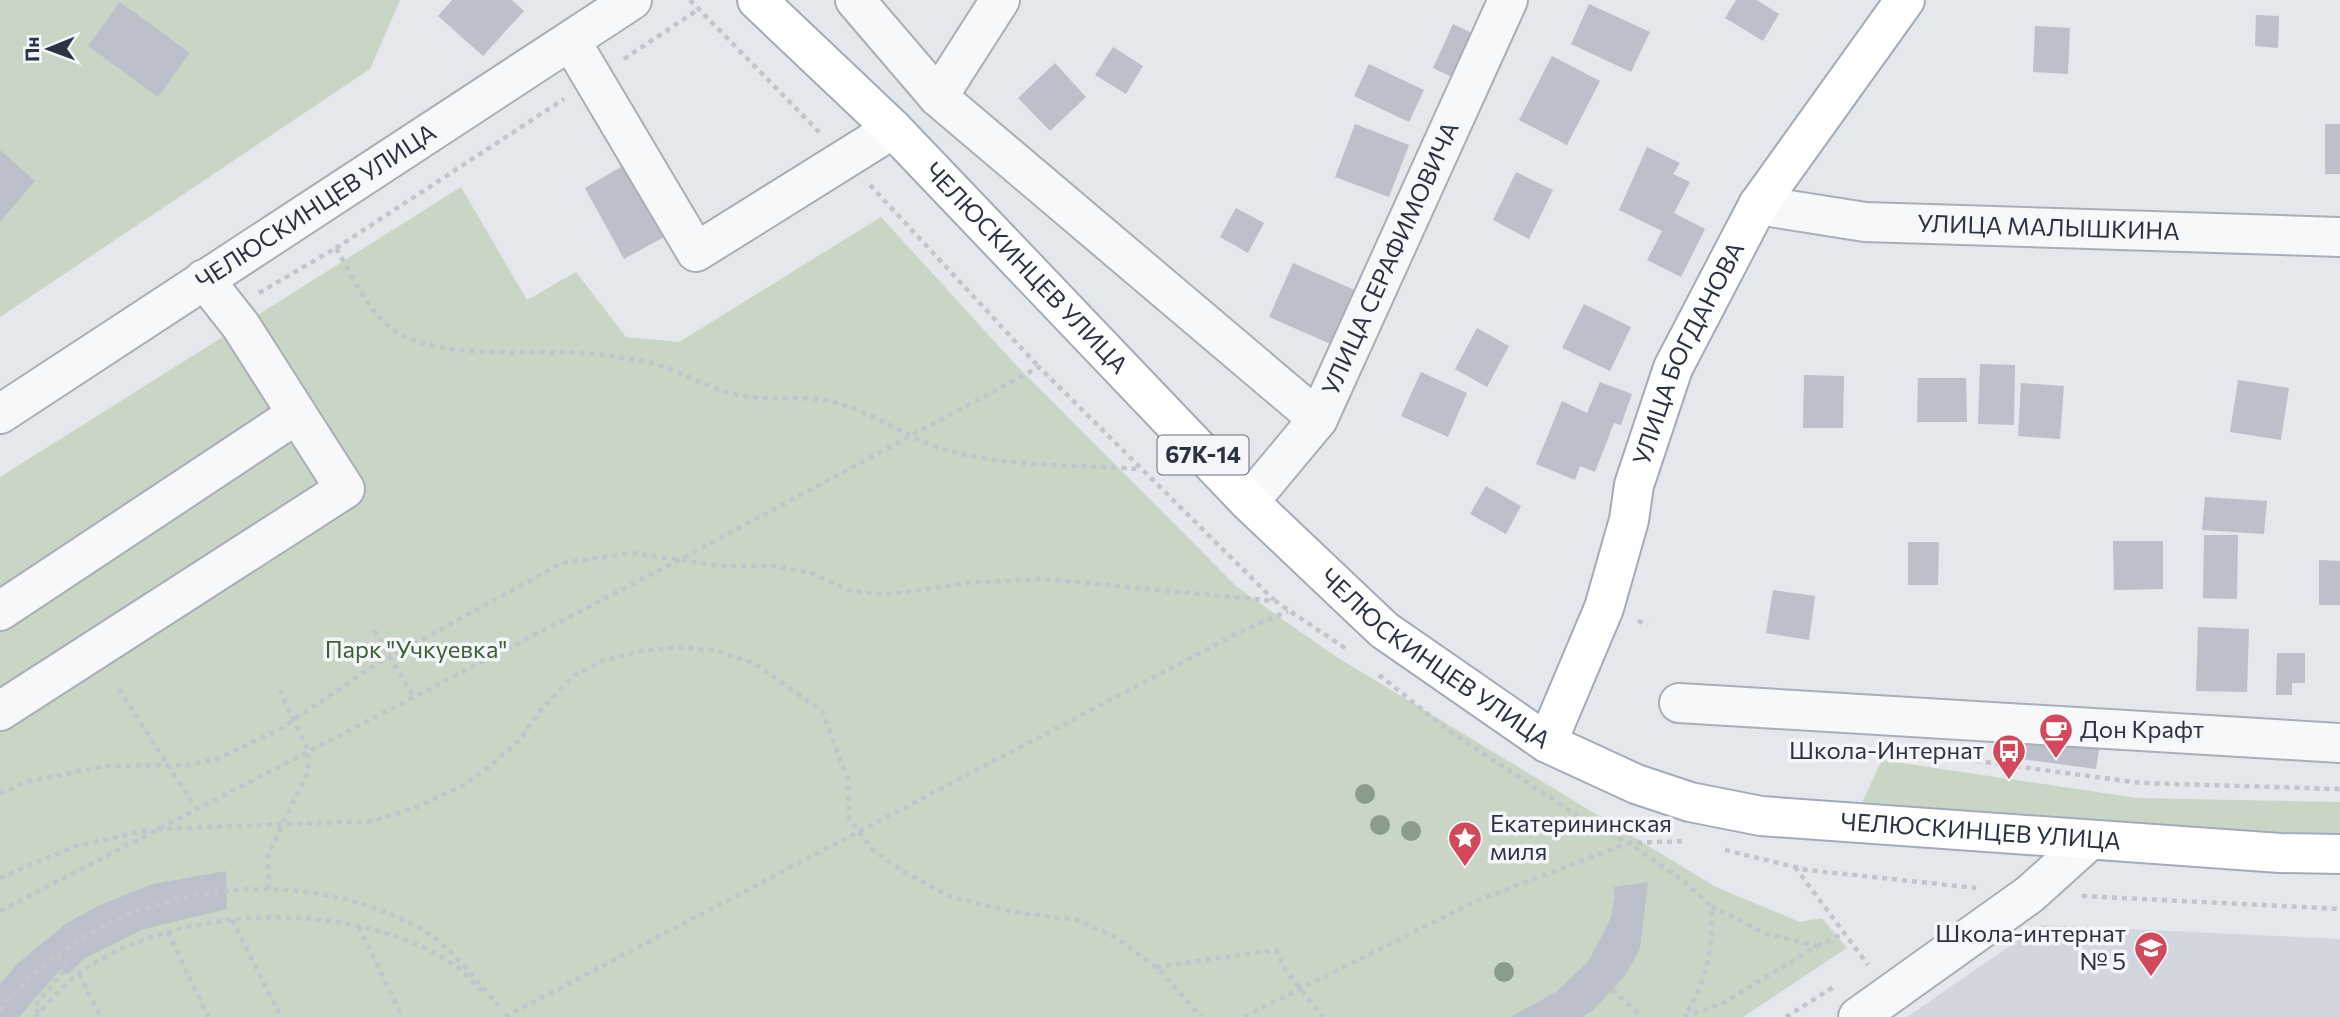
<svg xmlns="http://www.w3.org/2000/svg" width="2340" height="1017" viewBox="0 0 2340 1017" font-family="Commissioner,sans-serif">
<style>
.built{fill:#d2d6de}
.green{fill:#c9d6c5}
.building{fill:#bbc0ca}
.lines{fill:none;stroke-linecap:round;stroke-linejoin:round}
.minor-casing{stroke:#a9aeb7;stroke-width:42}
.major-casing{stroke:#a3abb8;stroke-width:42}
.path{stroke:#c2c5cb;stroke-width:4.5;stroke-dasharray:5 5;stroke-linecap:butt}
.minor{stroke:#f7f8fa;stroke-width:38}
.major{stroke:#fff;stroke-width:38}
.tree{fill:#899d89}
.labels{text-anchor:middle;stroke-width:7;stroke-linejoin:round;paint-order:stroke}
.shield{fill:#f4f6f9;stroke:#676e7b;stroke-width:2}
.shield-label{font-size:23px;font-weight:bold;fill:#2b3445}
.street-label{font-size:24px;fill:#2b3445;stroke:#f4f6f9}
.park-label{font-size:24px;fill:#3f6138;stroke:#f4f6f9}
.poi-label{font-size:24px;fill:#2b3445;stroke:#f4f6f9;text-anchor:start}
</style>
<rect width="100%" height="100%" fill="#e4e7ec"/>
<path class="built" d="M2040 925 2340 939V1017H1907Z"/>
<path class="green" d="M0 0H400L370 69 0 317Z
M461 187 527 300 576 272 626 337 679 342 881 217 1016 365 1237 587 1335 656 1716 887 1800 922 1822 918 1847 948 1743 1017H0V477Z
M1882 760 2137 798 2340 802V841L1859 809Z"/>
<path class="building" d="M452 0H512L524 11 483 56 438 16Z
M1736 0H1757L1779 14 1763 41 1725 18Z
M120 2 190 53 158 97 88 46Z
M1589 4 1650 32 1631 72 1571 44Z
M2256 15 2279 16 2278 48 2255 46Z
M1453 24 1478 36 1458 80 1433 68Z
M2035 26 2070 28 2068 74 2033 72Z
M1113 47 1143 66 1126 94 1095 75Z
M1552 56 1600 81 1567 145 1519 120Z
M1055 63 1086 97 1050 131 1018 98Z
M1369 64 1424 90 1409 122 1354 96Z
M1355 124 1409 145 1389 197 1335 177Z
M2325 124H2340V174H2325Z
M1647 147 1680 163 1673 174 1690 182 1674 213 1705 229 1681 277 1647 260 1662 231 1619 210Z
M0 150 35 181 0 222Z
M626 164 666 236 624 259 585 188Z
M1516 172 1553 190 1529 239 1493 220Z
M1236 208 1264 223 1248 253 1220 237Z
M1293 263 1357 291 1333 345 1269 317Z
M1584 304 1631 327 1610 371 1562 348Z
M1477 328 1509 346 1487 387 1455 369Z
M1980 364 2015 365 2014 425 1978 424Z
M1421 372 1467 393 1448 437 1401 416Z
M1804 375 1844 376 1843 428H1803Z
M1918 378H1966L1967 422H1917Z
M2238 380 2289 388 2281 440 2230 432Z
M1600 382 1632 394 1621 425 1614 423 1595 472 1580 466 1575 480 1536 464 1562 401 1587 413Z
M2021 383 2064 386 2060 439 2018 436Z
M1486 486 1521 506 1506 534 1470 514Z
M2205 497 2267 501 2264 534 2202 530Z
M2204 535H2238L2237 599 2203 598Z
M2113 541H2163V589L2114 590Z
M1908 542H1939L1938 585H1908Z
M2319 560 2340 561V605H2319Z
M1773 590 1815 596 1809 640 1766 633Z
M2198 627 2249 629 2247 692 2196 691Z
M2277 653H2305V683H2292V695H2276Z
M2018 732 2100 744 2096 769 2014 758Z
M226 871 227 909 144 929 85 958 67 975 61 969 19 1017H0V984L19 962 67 923 98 906 153 884Z
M1648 882 1640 949 1624 977 1594 1009 1583 1017H1510L1556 992 1588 962 1610 920 1615 898 1614 887Z"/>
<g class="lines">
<g class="minor-casing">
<g id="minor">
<path d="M855 0 938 97 1318 419"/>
<path d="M572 43 696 252 893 129"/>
<path d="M938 97 1000 0"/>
<path id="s1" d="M1758 205 1865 222 2340 237"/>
<path d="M204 279 241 326 297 414"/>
<path id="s2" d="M0 414 632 0"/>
<path id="s3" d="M1249 502 1318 419 1508 0"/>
<path d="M0 611 297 414 345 489 0 711"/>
<path d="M1679 703 2340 743"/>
<path d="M1858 1017 2030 894 2090 840"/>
</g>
</g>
<g class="major-casing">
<g id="major">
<path id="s4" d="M757 0 893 129 1249 502 1384 630 1547 743 1636 784 1690 802 1761 816 2280 853 2340 854"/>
<path id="s5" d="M1547 743 1604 608 1629 520 1634 485 1673 368 1758 205 1905 0"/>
</g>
</g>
<path class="path" d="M690 0 821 134
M624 59 699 9
M870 185 1039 367
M336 248 564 99
M259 293 336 248C357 283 374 329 416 341 482 362 555 345 622 358 636 360 651 362 664 367 693 377 717 393 749 397 777 400 805 395 833 402 875 412 909 440 950 451 1004 467 1083 465 1140 469
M1638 621 1648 624
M374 630 413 696
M1379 675 1449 731 1587 822 1628 843 1686 841
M119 689 195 807
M1976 761 2141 783 2340 789
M0 794 26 782 104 766 186 765 217 759 280 729 370 668 562 563 632 553 720 566H772L812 573 848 590 885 595 967 583 1044 579 1275 601 1348 650
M157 829 373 821 417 807 464 785 489 767 520 740 538 713 573 676 603 661 641 651 681 647 717 651 754 663 822 711 848 780 849 819 874 851 904 872 951 897 1013 912 1077 920 1117 938 1161 971 1201 1017
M1725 850 1807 870 1976 888
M1795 867 1868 965
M0 878 73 847 148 830
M269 889 268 854 308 772V750L280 691
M2082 896 2340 909
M0 911 683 558 1039 367 1274 600
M232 920 281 1017
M359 927 402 1017
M168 932 208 1017
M1817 946 1844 933
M1156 967 1276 950 1285 969 1322 1017
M79 974 101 1017
M1612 990 1643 1017
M0 1010C95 889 278 855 414 925 449 943 474 977 498 1006
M39 1013 34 1007 67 967 55 954
M35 1017C50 1001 67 981 85 969 184 903 359 898 457 967 467 974 476 985 484 993
M505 1017 1242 631 1288 611
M1244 1017 1476 901 1628 843 1680 878 1711 906
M1684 1017 1723 1003 1817 946 1764 933 1711 906C1714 948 1707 980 1685 1016
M1786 1017 1835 986"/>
<use href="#minor" class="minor"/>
<use href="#major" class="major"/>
</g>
<g class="tree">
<circle cx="1365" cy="794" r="10"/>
<circle cx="1380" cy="825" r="10"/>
<circle cx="1411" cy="831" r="10"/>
<circle cx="1504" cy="972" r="10"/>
</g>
<defs>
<g id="cafe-pin" transform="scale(1.75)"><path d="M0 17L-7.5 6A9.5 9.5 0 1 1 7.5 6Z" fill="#d1495b" stroke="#f4f6f9"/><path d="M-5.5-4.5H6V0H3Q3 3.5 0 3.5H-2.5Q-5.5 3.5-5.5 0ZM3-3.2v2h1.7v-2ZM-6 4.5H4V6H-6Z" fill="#fff"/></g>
<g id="bus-pin" transform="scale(1.75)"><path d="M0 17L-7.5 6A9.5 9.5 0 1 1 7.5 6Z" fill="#d1495b" stroke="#f4f6f9"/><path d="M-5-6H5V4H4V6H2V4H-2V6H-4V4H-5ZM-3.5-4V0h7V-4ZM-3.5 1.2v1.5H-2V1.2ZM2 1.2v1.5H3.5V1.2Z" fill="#fff"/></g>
<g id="sight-pin" transform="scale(1.75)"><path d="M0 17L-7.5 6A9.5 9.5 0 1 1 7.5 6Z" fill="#d1495b" stroke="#f4f6f9"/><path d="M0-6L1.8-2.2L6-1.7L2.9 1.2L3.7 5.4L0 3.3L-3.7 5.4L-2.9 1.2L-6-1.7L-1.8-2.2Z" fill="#fff"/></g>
<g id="school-pin" transform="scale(1.75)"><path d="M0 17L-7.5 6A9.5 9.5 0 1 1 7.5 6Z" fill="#d1495b" stroke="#f4f6f9"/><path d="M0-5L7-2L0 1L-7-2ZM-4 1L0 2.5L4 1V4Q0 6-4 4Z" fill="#fff"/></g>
</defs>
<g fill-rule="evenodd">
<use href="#cafe-pin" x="2056" y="730"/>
<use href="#bus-pin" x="2009" y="751"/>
<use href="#sight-pin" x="1465" y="838"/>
<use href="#school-pin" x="2151" y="948"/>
</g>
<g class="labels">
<rect class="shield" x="1157.5" y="435.5" width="91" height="39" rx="5"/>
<g class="shield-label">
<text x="1203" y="463">67К-14</text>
</g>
<g class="street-label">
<text dy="8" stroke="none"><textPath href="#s2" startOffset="378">ЧЕЛЮСКИНЦЕВ УЛИЦА</textPath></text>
<text dy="8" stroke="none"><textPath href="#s1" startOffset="292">УЛИЦА МАЛЫШКИНА</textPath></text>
<text dy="8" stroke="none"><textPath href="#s3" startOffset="284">УЛИЦА СЕРАФИМОВИЧА</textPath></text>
<text dy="8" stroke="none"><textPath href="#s4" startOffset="380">ЧЕЛЮСКИНЦЕВ УЛИЦА</textPath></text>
<text dy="8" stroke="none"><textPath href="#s5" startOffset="416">УЛИЦА БОГДАНОВА</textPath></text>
<text dy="8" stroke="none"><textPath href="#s4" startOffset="947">ЧЕЛЮСКИНЦЕВ УЛИЦА</textPath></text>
<text dy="8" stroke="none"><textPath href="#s4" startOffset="1535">ЧЕЛЮСКИНЦЕВ УЛИЦА</textPath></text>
</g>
<g class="park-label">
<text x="416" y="658">Парк "Учкуевка"</text>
</g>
<g class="poi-label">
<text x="2080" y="738">Дон Крафт</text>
<text x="1984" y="759" text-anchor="end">Школа-Интернат</text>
<text x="1490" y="832">Екатерининская<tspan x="1490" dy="28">миля</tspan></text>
<text x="2126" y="942" text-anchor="end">Школа-интернат<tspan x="2126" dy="28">№ 5</tspan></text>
</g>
</g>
<g transform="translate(49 49) rotate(269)" stroke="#f4f6f9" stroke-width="5" paint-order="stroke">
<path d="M0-5L12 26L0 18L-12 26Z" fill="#2b3445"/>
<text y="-10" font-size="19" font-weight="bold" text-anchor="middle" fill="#2b3445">Пн</text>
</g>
</svg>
